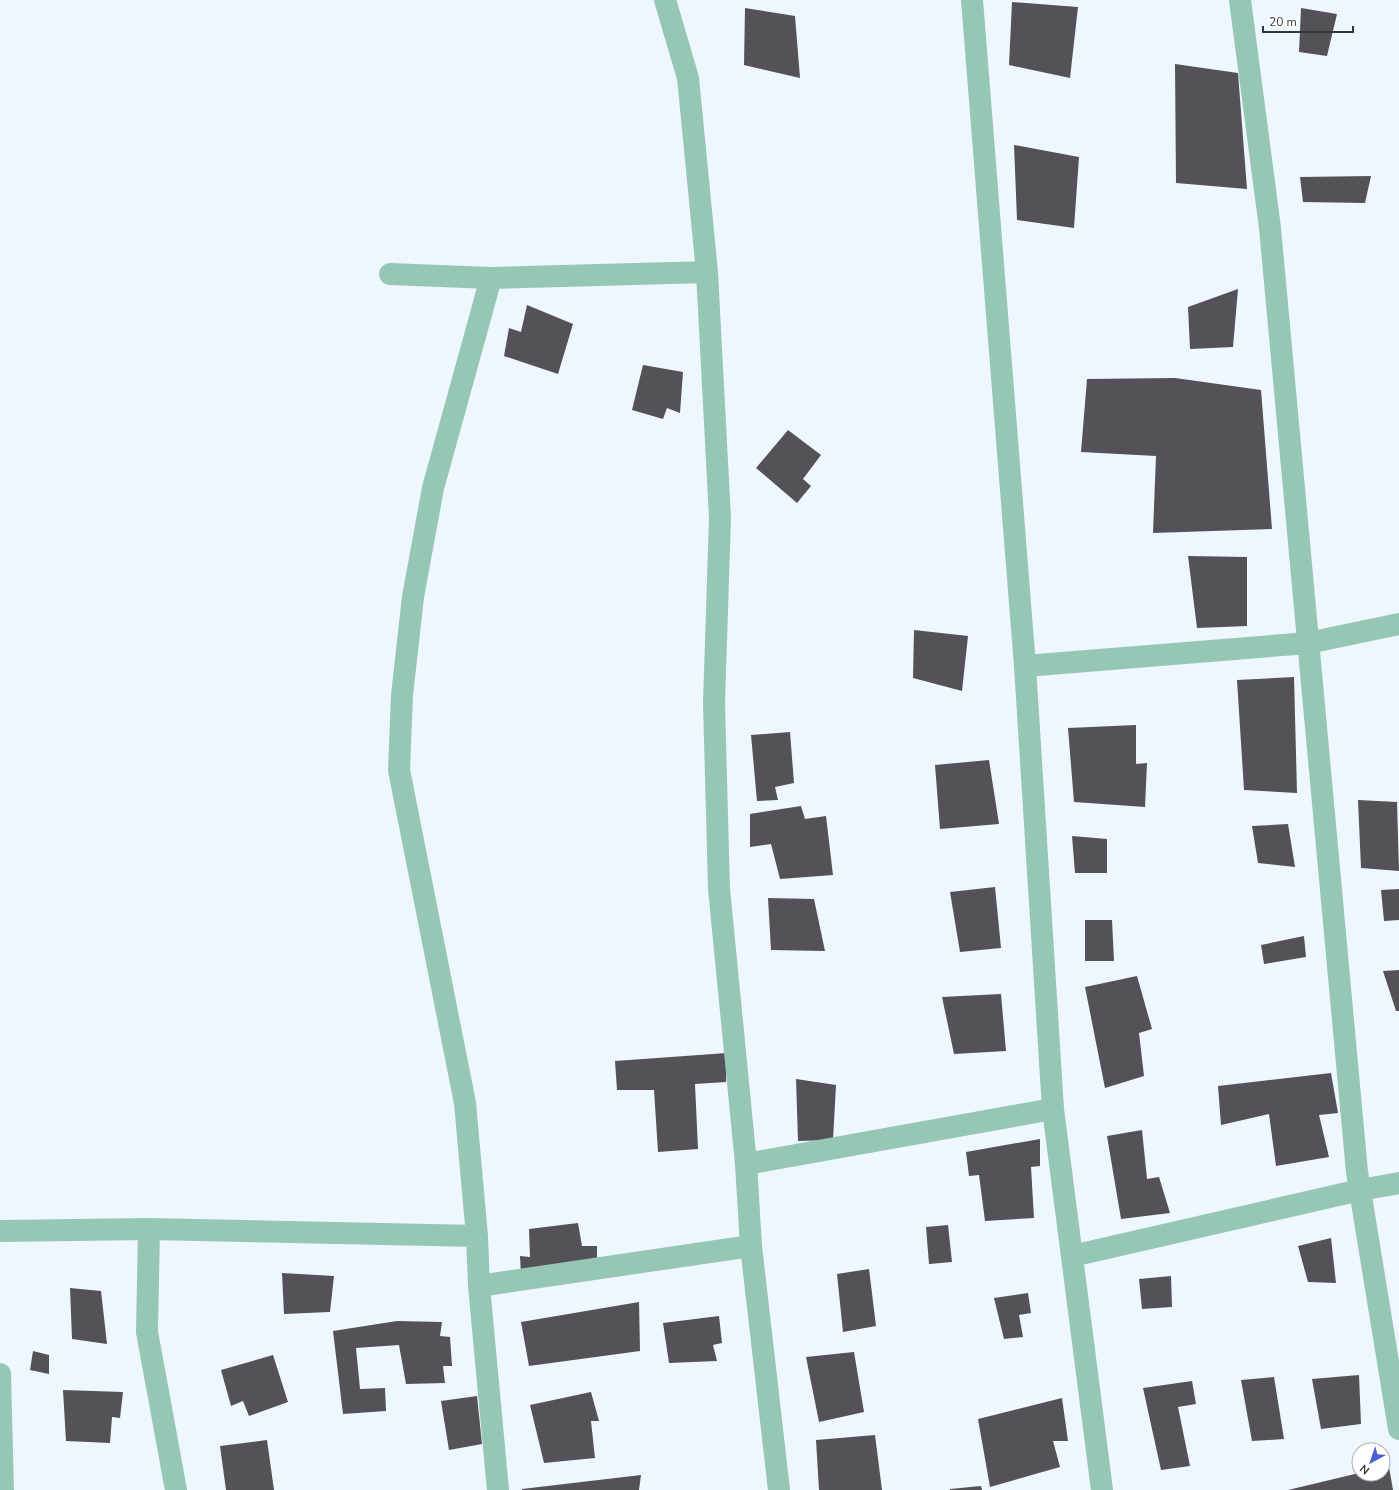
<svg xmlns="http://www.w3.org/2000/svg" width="1399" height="1490" viewBox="0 0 1399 1490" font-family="'Nunito Sans',sans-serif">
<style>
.building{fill:#545158}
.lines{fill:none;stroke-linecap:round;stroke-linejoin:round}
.street{stroke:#95c7b4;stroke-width:22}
</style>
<rect width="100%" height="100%" fill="#eff7fe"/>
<path class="building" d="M1012 2 1078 7 1070 78 1009 65Z
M745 8 795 16 800 78 744 65Z
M1301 8 1337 14 1327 56 1299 52Z
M1175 64 1238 73 1247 189 1176 183Z
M1014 145 1079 157 1074 228 1017 220Z
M1371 176 1365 203 1303 202 1300 177Z
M1238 289 1233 347 1190 349 1188 307Z
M527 305 573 324 558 374 504 356 509 328 521 332Z
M643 365 683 372 680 413 667 408 663 419 632 410Z
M1175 378 1261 390 1272 529 1153 533 1156 456 1081 452 1087 379Z
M788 430 821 455 803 479 811 486 797 503 756 468Z
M1188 556 1247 557V626L1197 628Z
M914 630 968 636 962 691 913 678Z
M1294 677 1297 793 1244 790 1237 680Z
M1136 725V764L1147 763 1145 807 1074 802 1068 728Z
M790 732 794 783 775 787 778 800 757 801 751 735Z
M989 760 999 824 940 829 935 765Z
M1358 800 1397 802 1399 871 1361 868Z
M801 806 805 819 826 816 833 875 780 879 771 844 750 847V814Z
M1288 824 1295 867 1258 863 1252 826Z
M1072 836 1107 839V873H1075Z
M995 887 1001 948 960 952 950 892Z
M1399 889V920L1384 921 1381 890Z
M768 898 814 899 825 951 771 950Z
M1085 920H1112L1114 961H1085Z
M1304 936 1306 957 1264 964 1261 945Z
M1399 970V1011H1396L1383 971Z
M1137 976 1152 1029 1139 1033 1144 1076 1105 1088 1085 987Z
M1001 994 1006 1051 954 1054 942 997Z
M727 1053 726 1082 695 1084 698 1149 658 1152 654 1090H617L615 1061Z
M1331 1073 1338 1113 1319 1115 1329 1157 1276 1166 1269 1114 1221 1125 1218 1086Z
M796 1079 836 1085 833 1140 798 1141Z
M1142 1130 1147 1179 1159 1177 1170 1213 1121 1219 1107 1136Z
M1040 1139V1166L1031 1167 1034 1218 985 1221 979 1175 969 1176 966 1152Z
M578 1223 582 1246H597V1263L521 1274 520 1256 530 1257 529 1229Z
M948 1225 952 1262 929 1264 926 1227Z
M1331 1238 1336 1283 1308 1282 1298 1246Z
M869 1269 876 1326 843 1332 837 1274Z
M282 1273 334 1276 330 1312 284 1314Z
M1171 1276 1172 1307 1142 1309 1139 1279Z
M70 1288 101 1291 107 1344 72 1339Z
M1028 1293 1031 1313 1019 1315 1023 1337 1004 1339 994 1298Z
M639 1302 640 1351 529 1366 521 1322Z
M719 1316 722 1343 713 1345 717 1361 669 1363 663 1323Z
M397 1321 442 1322 440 1336 450 1337 452 1366H443L445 1383 406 1384 399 1345 356 1348 360 1389 385 1388 386 1411 343 1414 333 1331Z
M33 1351 49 1355V1374L30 1370Z
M854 1352 864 1412 819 1422 806 1357Z
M273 1355 288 1402 249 1416 243 1401 231 1406 221 1370Z
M1359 1375 1361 1424 1321 1429 1312 1379Z
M1274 1377 1284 1439 1252 1441 1241 1380Z
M1192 1381 1196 1404 1178 1407 1190 1466 1161 1470 1143 1388Z
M63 1390 123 1392 120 1418 112 1417 110 1443 66 1441Z
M591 1392 599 1421H591L595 1458 544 1463 530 1405Z
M477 1396 482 1444 449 1450 441 1401Z
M1062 1398 1068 1441H1053L1060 1467 990 1487 978 1419Z
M875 1435 882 1490H819L816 1440Z
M267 1440 274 1490H226L220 1446Z
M1389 1467 1393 1490H1288L1359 1473 1383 1474V1468Z
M641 1475 639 1490H522V1489Z
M981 1486 982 1490H950V1489Z"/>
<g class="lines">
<path class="street" d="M665 0 688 78 707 272 720 518 714 703 719 889 746 1164 751 1246 779 1490
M972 0 1025 666 1053 1109 1102 1490
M1240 0 1270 228 1357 1172 1399 1429
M390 274 491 278 707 272
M491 278 433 488 413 597 402 695 399 770 465 1103 477 1236 479 1286 498 1490
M1025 666 1308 643 1399 624
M746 1164 1053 1109
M0 1231 149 1229
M1072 1256 1360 1190 1399 1183
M479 1286 751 1246
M0 1374 3 1490
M176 1490 147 1332 149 1229 477 1236"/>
</g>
<g transform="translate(1371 1462) rotate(220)"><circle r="19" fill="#ffffff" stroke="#aeafb0"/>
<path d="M0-3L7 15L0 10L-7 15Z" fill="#4d5dd2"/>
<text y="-6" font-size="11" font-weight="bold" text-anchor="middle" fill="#34373a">N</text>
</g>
<path d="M1263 26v6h90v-6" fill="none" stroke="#34373a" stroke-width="2"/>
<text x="1269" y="26" font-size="12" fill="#34373a" stroke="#ffffff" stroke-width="3" paint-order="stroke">20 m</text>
</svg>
